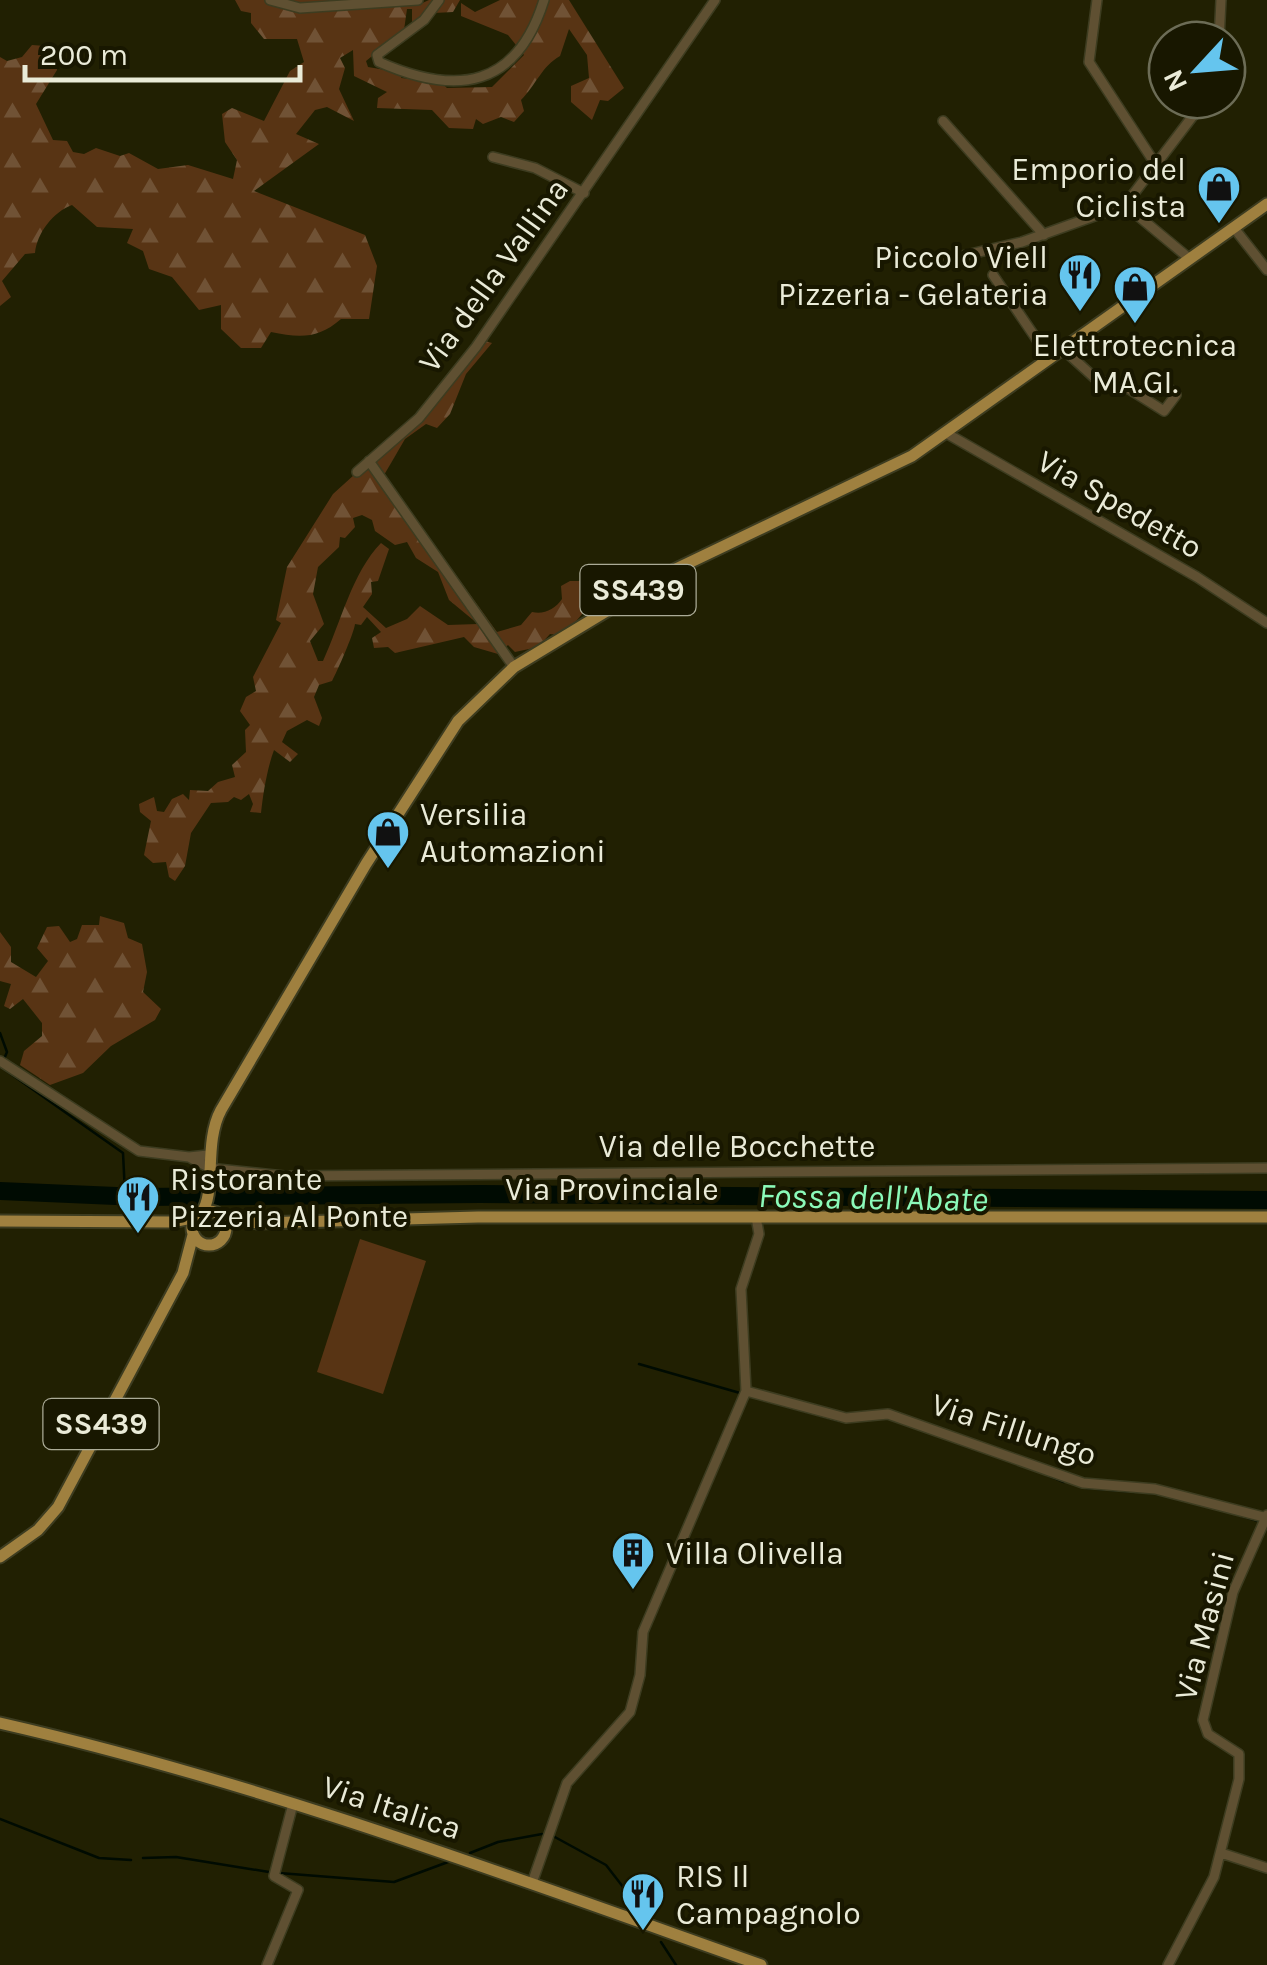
<svg xmlns="http://www.w3.org/2000/svg" width="1267" height="1965" viewBox="0 0 1267 1965" font-family="Karla,sans-serif">
<style>
.forest{fill:url(#forest-firs);fill-rule:evenodd}
.green{fill:#583414}
.lines{fill:none;stroke-linecap:round;stroke-linejoin:round}
.stream{stroke:#000b02;stroke-width:2.5}
.river{stroke:#000b02;stroke-width:18}
.minor-casing{stroke:#3d3c20;stroke-width:12}
.major-casing{stroke:#3d3c20;stroke-width:15}
.minor{stroke:#5f5032;stroke-width:9}
.major{stroke:#9f803f;stroke-width:11}
.labels{text-anchor:middle;stroke-width:8;stroke-linejoin:round;paint-order:stroke}
.shield{fill:#181700;stroke:#abab97;stroke-width:2.5}
.shield-label{font-size:30px;font-weight:bold;fill:#eaebd8}
.poi-label{font-size:32px;fill:#eaebd8;stroke:#181700;text-anchor:start}
.street-label{font-size:32px;fill:#eaebd8;stroke:#181700}
.water-label{font-size:35px;font-style:italic;fill:#8bfab9;stroke:#181700}
</style>
<defs>
<pattern id="forest-firs" width="22" height="20" patternUnits="userSpaceOnUse" patternTransform="scale(2.5)"><rect width="22" height="20" fill="#583414"/><path d="M5 1l3.5 6h-7zM16 11l3.5 6h-7z" fill="#705235"/></pattern>
</defs>
<rect width="100%" height="100%" fill="#212002"/>
<path class="forest" d="M235 0H413L416 6 429 0H460L453 12 434 13 412 27V9H407L404 30 366 61 368 67 403 73 401 78 440 82 447 88 492 87 524 55 508 35 461 16V3L475 12 500 0H569L624 88 608 101 600 100 592 120 571 102V86L589 78 587 55 569 29 560 56C542 66 536 85 521 100L524 111 514 122 501 117 483 124 476 119 473 129 449 128 432 110 377 108 378 98 387 92 354 76 353 50 340 58 345 68 339 89 354 121 327 107 315 110 296 134 319 144 254 191 365 235 377 266 369 319H341C318 339 300 338 271 332L261 348H241L221 329V305L199 310 172 277 149 269 143 251 127 243 133 229 97 227 72 205C53 212 37 233 35 253L25 254 2 281 11 297 0 306V57L7 61 22 57 32 45 45 46 56 55 57 70 36 104 53 140 67 141 73 152 84 154 96 148 120 156 129 153 158 169 188 165 233 179 237 160 225 142 222 114 232 108 264 121 290 71 304 62 297 39H264L251 23V13L241 11Z
M478 339 492 343 466 374 450 414 437 428 426 424 405 439 384 475 497 632 521 625 532 612C544 615 555 609 562 599L561 586 570 581H590L595 610H585C577 621 564 637 550 634L538 647 515 652 508 645 498 654 474 647 464 637 395 653 388 647 374 648 372 638 381 632 367 617 361 625 355 624C354 633 337 672 332 681L319 685 314 697 322 718 319 726 307 720 287 731 282 742 298 754 290 762 274 750C267 769 263 794 261 813L250 812 253 804 249 794 241 800 234 797 228 802 211 803 191 833 185 866 175 881 169 877 166 862 153 863 144 855 151 821 140 812 139 804 154 797 157 811 164 812 172 799 183 794 189 800 190 790 208 791 218 782 235 777 232 765 246 752 245 730 250 725 240 711 246 697 256 691 253 677 281 623 276 620 287 567 333 494 418 417ZM362 515 372 520 375 531 395 545 407 542 416 558 438 572 449 600 478 624 448 625 420 606 407 619 386 628 363 607 372 594 371 582 378 581 389 549 381 543C352 573 341 622 323 661H318L310 641 324 624 313 594 318 567 339 547 340 537 345 538 355 527 353 518Z
M100 916 124 923 128 938 142 944 147 972 143 992 161 1009 155 1020 111 1046 83 1073 50 1085 20 1065 24 1051 42 1036V1023L23 999 10 1009 4 1006 11 984 0 981V932L11 947V962L36 977 48 961 37 948 47 927 59 926 70 942 77 939 82 925H99Z"/>
<path class="green" d="M360 1239 426 1261 383 1394 317 1372Z"/>
<g class="lines">
<path class="stream" d="M0 1033 7 1052 4 1059
M1 1067 123 1153 125 1193
M639 1364 740 1393
M764 1400 840 1421
M1047 1475 1064 1482
M1086 1488 1134 1492
M1145 1492 1162 1495
M1232 1513 1258 1521
M0 1819 99 1858 131 1860
M553 1836 606 1865 644 1914
M470 1853 498 1842 542 1834
M143 1858 176 1857 269 1872
M279 1873 394 1882 448 1862
M661 1942 676 1965"/>
<path class="river" d="M0 1191 139 1197 480 1194 1267 1200"/>
<g class="minor-casing">
<path id="minor" d="M270 0 300 8 418 0
M439 0 424 20 377 55 379 62C458 97 517 87 544 0
M1097 0 1089 62 1156 165
M1219 40 1221 0
M943 121 1044 235
M493 157 535 168 584 193
M1125 205 1190 259
M1234 228 1267 270
M949 259 1022 242 1125 205 1205 100
M993 275 1050 359
M1064 350 1097 380 1129 389 1164 411 1176 395 1166 386
M946 433 1197 577 1267 623
M369 461 514 667
M357 472 419 418 476 347 715 0
M0 1061 139 1151 189 1157
M208 1155 189 1157 208 1167
M208 1168 284 1176 1267 1168
M746 1391 846 1418 888 1414 1083 1483 1155 1489 1267 1518
M1221 1853 1267 1868
M532 1883 567 1783 630 1712 640 1675 643 1632 746 1391 741 1289 759 1234 756 1217
M267 1965 298 1890 274 1876 293 1804
M1168 1965 1214 1877 1239 1779V1754L1208 1734 1203 1720 1233 1592 1267 1515"/>
</g>
<g class="major-casing">
<path id="major" d="M192 1228a17 17 0 1 1 34 0a17 17 0 1 1-34 0Z
M201 1213C217 1194 203 1143 221 1110L366 864 458 721 514 667 676 569 912 456 1267 204
M223 1217 258 1223 478 1217H1267
M0 1221 172 1222 196 1217
M0 1557 38 1530 58 1507 183 1273 193 1235
M0 1723C259 1782 510 1876 761 1965"/>
</g>
<use href="#minor" class="minor"/>
<use href="#major" class="major"/>
</g>
<defs>
<g id="shop-pin" transform="scale(2.25)"><path d="M0 17L-7.5 6A9.5 9.5 0 1 1 7.5 6Z" fill="#65c5ee" stroke="#181700"/><path d="M-5-2.5h2.3a2.7 3.5 0 0 1 5.4 0H5L5.5 6h-11ZM-1.5-2.5h3a1.5 2.3 0 0 0-3 0Z" fill="#111"/></g>
<g id="restaurant-pin" transform="scale(2.25)"><path d="M0 17L-7.5 6A9.5 9.5 0 1 1 7.5 6Z" fill="#65c5ee" stroke="#181700"/><path d="M-5-6h1v4h1v-4h1v4h1v-4h1v5L-1.5 .5V6h-2V.5L-5-1ZM5-6V6H3V1.5H1.5Q1.5-4 5-6Z" fill="#111"/></g>
<g id="building-pin" transform="scale(2.25)"><path d="M0 17L-7.5 6A9.5 9.5 0 1 1 7.5 6Z" fill="#65c5ee" stroke="#181700"/><path d="M-4-6H4V6H1V3H-1V6H-4ZM-2.5-4.3h1.7v1.8h-1.7ZM.8-4.3h1.7v1.8H.8ZM-2.5-1h1.7V.8h-1.7ZM.8-1h1.7V.8H.8Z" fill="#111"/></g>
</defs>
<g fill-rule="evenodd">
<use href="#shop-pin" x="1219" y="187"/>
<use href="#restaurant-pin" x="1080" y="275"/>
<use href="#shop-pin" x="1135" y="287"/>
<use href="#shop-pin" x="388" y="832"/>
<use href="#restaurant-pin" x="138" y="1197"/>
<use href="#building-pin" x="633" y="1553"/>
<use href="#restaurant-pin" x="643" y="1894"/>
</g>
<g class="labels">
<g class="shield">
<rect x="580.5" y="565" width="115" height="50" rx="8"/>
<rect x="43.5" y="1399" width="115" height="50" rx="8"/>
</g>
<g class="shield-label">
<text x="638" y="600">SS439</text>
<text x="101" y="1434">SS439</text>
</g>
<g class="poi-label">
<text x="1186" y="180" text-anchor="end">Emporio del<tspan x="1186" dy="37">Ciclista</tspan></text>
<text x="1048" y="268" text-anchor="end">Piccolo Viell<tspan x="1048" dy="37">Pizzeria - Gelateria</tspan></text>
<text x="1135" y="356" text-anchor="middle">Elettrotecnica<tspan x="1135" dy="37">MA.GI.</tspan></text>
<text x="420" y="825">Versilia<tspan x="420" dy="37">Automazioni</tspan></text>
<text x="170" y="1190">Ristorante<tspan x="170" dy="37">Pizzeria Al Ponte</tspan></text>
<text x="666" y="1564">Villa Olivella</text>
<text x="676" y="1887">RIS Il<tspan x="676" dy="37">Campagnolo</tspan></text>
</g>
<g class="street-label">
<text transform="translate(493 275) rotate(-54)" y="11">Via della Vallina</text>
<text transform="translate(1120 504) rotate(30)" y="11">Via Spedetto</text>
<text x="737" y="1157">Via delle Bocchette</text>
<text x="612" y="1200">Via Provinciale</text>
<text transform="translate(1014 1429) rotate(18)" y="11">Via Fillungo</text>
<text transform="translate(1204 1626) rotate(-75)" y="11">Via Masini</text>
<text transform="translate(392 1807) rotate(18)" y="11">Via Italica</text>
</g>
<g class="water-label">
<text transform="translate(873 1197) rotate(1)" y="12">Fossa dell'Abate</text>
</g>
</g>
<g transform="translate(1197 70) rotate(244)"><circle r="48" fill="#181700" stroke="#6c6c56" stroke-width="2.5"/>
<path d="M0-8L18 38L0 25L-18 38Z" fill="#65c5ee"/>
<text y="-15" font-size="28" font-weight="bold" text-anchor="middle" fill="#eaebd8">N</text>
</g>
<path d="M25 65v15h275v-15" fill="none" stroke="#eaebd8" stroke-width="5"/>
<text x="40" y="65" font-size="30" fill="#eaebd8" stroke="#181700" stroke-width="8" paint-order="stroke">200 m</text>
</svg>
